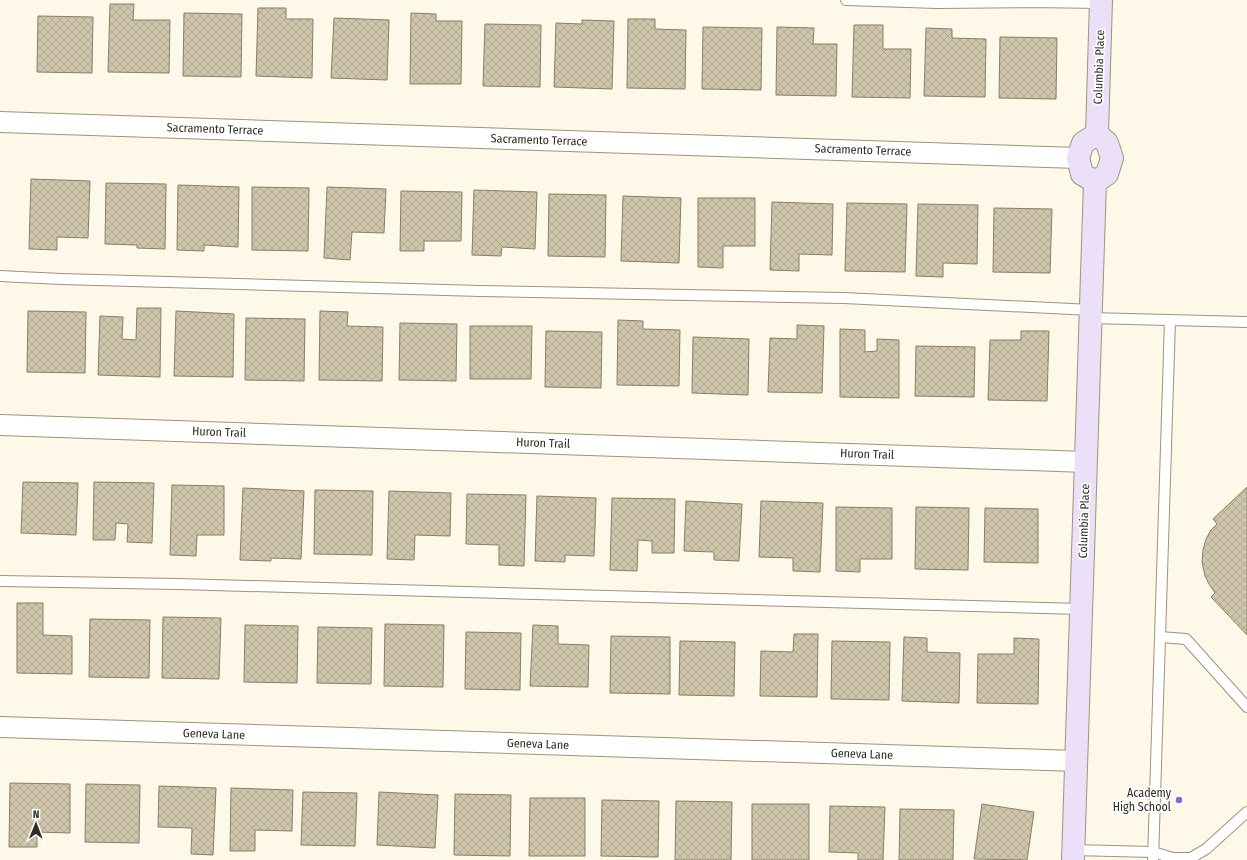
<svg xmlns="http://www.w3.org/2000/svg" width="1247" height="860" viewBox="0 0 1247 860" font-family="'Fira Sans Condensed',sans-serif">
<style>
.building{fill:url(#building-cross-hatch);stroke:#877e65}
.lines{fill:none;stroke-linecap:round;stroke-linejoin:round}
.lane-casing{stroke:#9d947b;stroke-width:12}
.street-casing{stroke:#9d947b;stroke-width:22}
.secondary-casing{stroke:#9d947b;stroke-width:24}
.lane{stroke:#fff;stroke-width:10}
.street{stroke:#fff;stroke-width:20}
.secondary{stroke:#ebe0f8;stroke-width:22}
.poi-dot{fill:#7b69e4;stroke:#fff;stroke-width:1.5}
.labels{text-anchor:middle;stroke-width:3.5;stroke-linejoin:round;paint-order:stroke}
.street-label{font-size:12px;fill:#2f2c21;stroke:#fff}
.poi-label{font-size:12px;fill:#2f2c21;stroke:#fff;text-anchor:end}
</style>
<defs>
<pattern id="building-cross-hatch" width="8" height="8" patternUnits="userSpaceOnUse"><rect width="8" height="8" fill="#cec5aa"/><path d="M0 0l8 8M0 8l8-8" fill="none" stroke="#b1a992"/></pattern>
</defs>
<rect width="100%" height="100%" fill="#fef8e8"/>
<path class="building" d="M110 4H134L133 20H170L169 73 108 72Z
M258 8H286V19H313L312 78 256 76Z
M184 13 242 14 241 77 183 76Z
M411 13 436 14V21H462L461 84H410Z
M38 16 93 17 92 73 37 72Z
M334 18 389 20 387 80 331 78Z
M628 19H655V29L686 30 685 89 627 88Z
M582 20 614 21 612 89 554 87 556 23 582 24Z
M485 24 541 25 540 87 483 86Z
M854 25H883V49H911L910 98 852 97Z
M703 27 762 28 761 90 702 89Z
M777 27 814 28 813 44H837L836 96 776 95Z
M926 28 952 29V38L986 39 985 97 924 96Z
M1000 37 1057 38 1056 99 999 98Z
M31 179 90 181 88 238 57 237V250L29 249Z
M106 183 166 184 165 249 137 248V245L105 244Z
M178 185 239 187 238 247 204 245V251L177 250Z
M252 187 309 188 308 251 252 250Z
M327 187 386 189 384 233 352 232 350 260 324 258Z
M474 190 537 192 535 249 502 247 501 256 472 255Z
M401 191 462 192 461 241H424V251H400Z
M549 194 606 195 605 257 548 256Z
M623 196 681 198 679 263 621 261Z
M698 198H755V246H723V268L698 267Z
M772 202 833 204 832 255 799 254V271L770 270Z
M847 203 907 204 905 272 845 271Z
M918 204 978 205 977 264 943 263V277L916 276Z
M994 208 1052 209 1050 273 993 272Z
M137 308H161L160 377 98 375 100 316 123 317 122 339 136 340Z
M28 311 86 312 85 373 27 372Z
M176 311 234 314 233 377 174 376Z
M320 311 348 312 347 326 383 327 382 381 319 380Z
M246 318 305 319 304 381 245 380Z
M618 320 643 321V329L680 330 679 386 617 385Z
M400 323 457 324 456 381 399 380Z
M797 325 824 326 822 393 768 392 770 338 797 339Z
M470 326H532L531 379H470Z
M840 329 865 330V352L877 351V339L899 340V398L840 397Z
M546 331 602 332 601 388 545 387Z
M1021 331H1049L1047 401 988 400 990 340H1021Z
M693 337 749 339 748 395 692 393Z
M916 346 975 347 974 397 915 396Z
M23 482 78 483 76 535 21 533Z
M94 482 154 483 152 543 127 542 128 524 116 523 115 540H93Z
M172 485 224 486V535H197L196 556 170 555Z
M1247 487V635L1211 597 1215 593 1209 584 1205 576 1202 562 1203 550 1206 539 1211 530 1217 524 1213 519Z
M243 488 304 491 301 559 271 558V561L240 560Z
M315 490 373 491 372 555 314 554Z
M389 491 451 493 450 536 415 535 414 560 387 559Z
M467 494 526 495 524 566 499 565V545L466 544Z
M537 496 596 498 594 556 565 555V562L535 561Z
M612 498 675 499 674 553H652V541L638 540 637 571 610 570Z
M686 501 742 504 739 561 714 560V552L684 551Z
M761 501 823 503 820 572 793 571V558L759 557Z
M836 507 892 508V559H860V572L836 571Z
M916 507 969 508 968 570 915 569Z
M985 508 1038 509V563L984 562Z
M17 603H43V635L72 636V674L17 673Z
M163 617 221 618 219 679 162 678Z
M90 619 150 620 149 678 89 677Z
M385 624 444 625 443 687 384 686Z
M245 625 298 626 297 683 244 682Z
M533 625 558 626V644L589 645 588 687 530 686Z
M318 627 372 628 371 684 317 683Z
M466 632 521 633 520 690 465 689Z
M794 634H818L817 697 760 696 761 651 793 652Z
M611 636 670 637V694L610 693Z
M904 637 927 638V652L960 653 959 703 902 701Z
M1014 638 1039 639 1038 704 977 703 978 654H1014Z
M680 641 735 642 734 696 679 695Z
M832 641 890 642 889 700 831 699Z
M10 783 70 784V833L37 832V847H9Z
M86 784 140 785 139 843 85 842Z
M159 786 216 788 213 855 191 854 192 828 158 827Z
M231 788 293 790 292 831 255 830V851H230Z
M303 792 357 793 355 846 301 845Z
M379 792 438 795 435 848 377 845Z
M455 794 511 795 510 856 454 855Z
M530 798H585V856H529Z
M602 800 659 801 658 857 601 856Z
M676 801 732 802 731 860H675Z
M752 804H809V860H752Z
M982 804 1034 812 1027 860 974 859Z
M830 806 885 807 883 860H858V853L829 852Z
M900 809 954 810 953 860H899Z"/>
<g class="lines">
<g class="lane-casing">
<path id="lane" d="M846 0 937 3 1031 2 1101 3
M0 276 61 279 480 291 844 298 1091 310
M1090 318 1247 322
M0 581 178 584 1081 609
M1160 637 1186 639 1247 707
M1073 850 1153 852 1173 858H1191L1206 849 1247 812
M1153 860 1170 320"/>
</g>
<g class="street-casing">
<path id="street" d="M0 122 1078 158
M0 425 1086 462
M0 727 1076 761"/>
</g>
<g class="secondary-casing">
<path id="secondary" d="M1097 134 1101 0
M1095 182 1082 174 1078 158 1083 143 1097 134
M1095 182 1107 174 1112 158 1107 143 1097 134
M1073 860 1095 182"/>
</g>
<use href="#lane" class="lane"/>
<use href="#street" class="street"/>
<use href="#secondary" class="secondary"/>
</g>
<circle class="poi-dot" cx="1179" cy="800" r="4"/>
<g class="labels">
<g class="street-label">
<text transform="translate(1099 67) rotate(-88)" y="4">Columbia Place</text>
<text transform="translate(215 129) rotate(2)" y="4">Sacramento Terrace</text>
<text transform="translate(539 140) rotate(2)" y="4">Sacramento Terrace</text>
<text transform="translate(863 150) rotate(2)" y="4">Sacramento Terrace</text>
<text transform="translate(219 432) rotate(2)" y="4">Huron Trail</text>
<text transform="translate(543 443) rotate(2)" y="4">Huron Trail</text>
<text transform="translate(867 454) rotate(2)" y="4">Huron Trail</text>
<text transform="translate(1084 521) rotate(-88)" y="4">Columbia Place</text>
<text transform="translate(214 734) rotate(2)" y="4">Geneva Lane</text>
<text transform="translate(538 744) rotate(2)" y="4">Geneva Lane</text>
<text transform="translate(862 754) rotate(2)" y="4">Geneva Lane</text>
</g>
<g class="poi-label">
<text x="1171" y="797">Academy<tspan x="1171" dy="14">High School</tspan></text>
</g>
</g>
<g transform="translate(36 824) rotate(1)" stroke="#ffffff" stroke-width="3" paint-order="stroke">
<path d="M0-3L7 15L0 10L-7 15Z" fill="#2f2c21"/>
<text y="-6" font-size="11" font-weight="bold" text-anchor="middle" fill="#2f2c21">N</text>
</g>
</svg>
